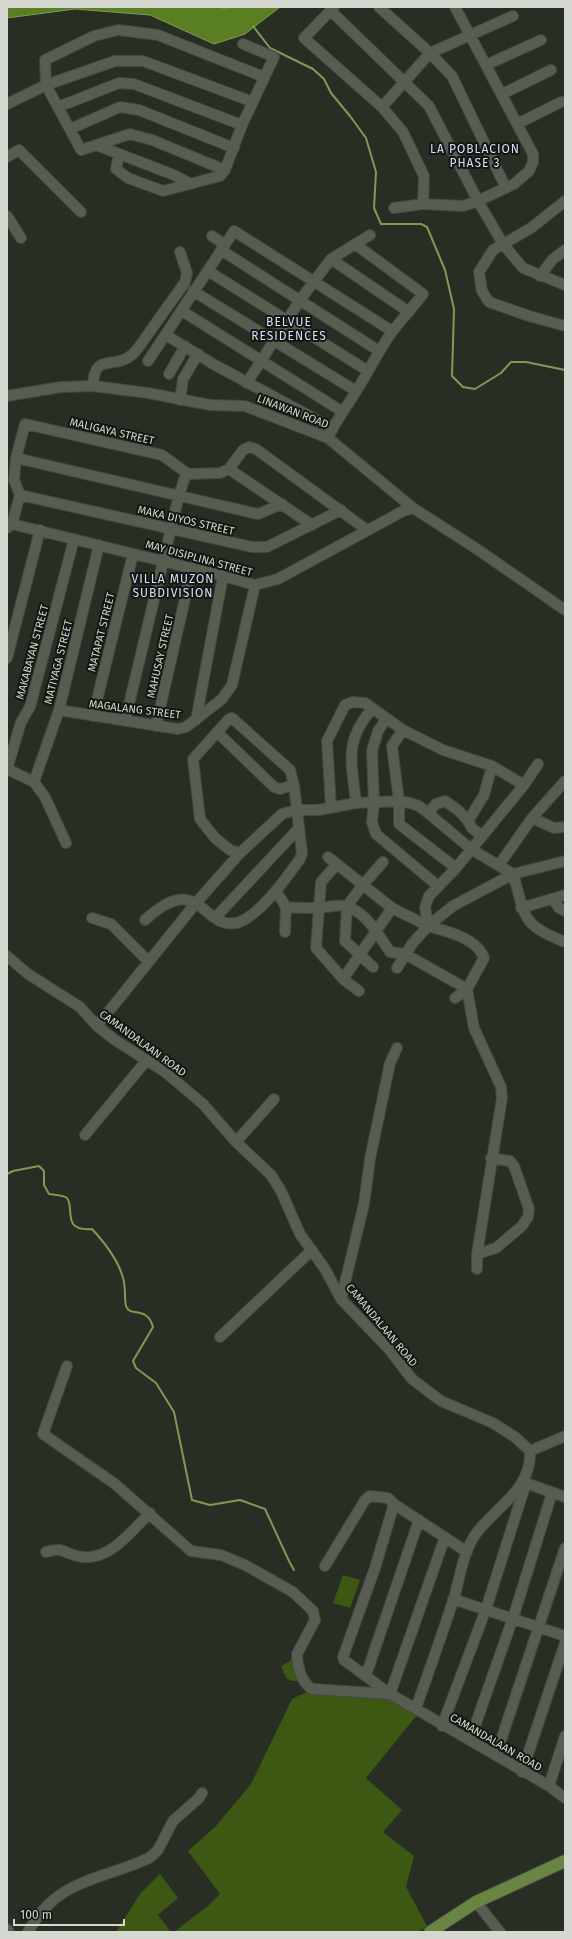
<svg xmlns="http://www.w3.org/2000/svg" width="572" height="1939" viewBox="0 0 572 1939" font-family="'Fira Sans',sans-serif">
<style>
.green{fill:#3c5813}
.water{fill:#597f22;stroke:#7e9a56}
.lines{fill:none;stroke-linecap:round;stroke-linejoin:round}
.stream{stroke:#7e9a56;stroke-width:2}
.minor-casing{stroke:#454940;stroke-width:12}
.major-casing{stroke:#454940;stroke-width:14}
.minor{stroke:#575d51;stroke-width:10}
.major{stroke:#698544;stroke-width:12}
.labels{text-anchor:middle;stroke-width:4;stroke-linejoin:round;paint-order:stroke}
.street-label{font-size:11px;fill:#d5d8d1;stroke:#131611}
.neighbourhood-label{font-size:12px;letter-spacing:1px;fill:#dadffc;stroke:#131611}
</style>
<rect width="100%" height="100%" fill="#292e24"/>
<path class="green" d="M343 1575 360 1580 350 1608 333 1603Z
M292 1660 301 1681H292L286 1678 281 1666Z
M307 1692 389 1697 417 1715 366 1778 402 1810 383 1832 414 1856 406 1887 427 1926 418 1932H174L209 1905 220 1894 188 1851 215 1827 251 1784 292 1699Z
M160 1874 178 1898 158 1915 171 1932H116L140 1894Z"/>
<path class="water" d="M7 7H220L225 9 232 7H280L245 34 214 44 150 15 75 9 7 18Z"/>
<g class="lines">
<path class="stream" d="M253 26 270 48 313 69 324 79 331 93 350 116 366 138 376 172 374 208 381 224H421L427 227 445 270 454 309 452 376 463 387 475 389 501 373 511 362H526L565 370
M7 1174 13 1171 39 1166 44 1171V1185L49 1194C54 1195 64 1195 67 1198 75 1208 61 1232 92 1229 105 1243 118 1259 123 1278 126 1287 124 1297 126 1306 130 1318 147 1305 153 1327L133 1361 136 1368 156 1383 174 1412 192 1500 210 1505 240 1500 265 1509 289 1561 294 1570"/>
<g class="minor-casing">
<path id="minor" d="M334 7 304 38 382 107 403 132 424 176 423 204
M379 7 430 53 452 76 506 188
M330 10 429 106 478 201 503 244 523 268 565 285
M486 65 541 40
M502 94 551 70
M7 104 46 85 115 61H143L253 102
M58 107 119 83 134 84 242 125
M382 107 430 53 513 16
M517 124 561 102
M70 129 120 107 139 110 234 148
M96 145 174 175 191 184
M119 155 116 169 128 178 163 191 220 176 225 170 242 125 274 57 243 44
M7 157 19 150 81 212
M225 170 152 140 130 134 81 150 46 85 45 60 94 36 118 30 158 35 264 77
M565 201 531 228 493 250 479 272 482 291 489 302 529 316 565 326
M394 208 423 204 463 206 478 201 514 184 529 171 533 162V154L455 7
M7 216 21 238
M212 236 225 245
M221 250 379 351
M331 259 409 312
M208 271 368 371
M540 276 552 260 565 250
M193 291 356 391
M182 311 343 412
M166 335 213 364 332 428
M148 361 234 231 392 331
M169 374 185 346
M247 383 300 300 331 259 370 235
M93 386C94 351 114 371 133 354 140 347 145 338 151 330 162 314 174 298 185 282L187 273 180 252
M7 396 61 387 93 386 148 393 210 405 245 406 328 438 413 508 477 549 565 610
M180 400 183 379 198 354
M328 438C335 422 346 408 355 393 368 373 378 351 392 332 402 319 413 307 423 294L355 244
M16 458 258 514 282 504
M229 469 312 525
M20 495 252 547H267L341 510
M12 524 223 576 255 585 278 579 403 511 413 508
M7 528 12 524 20 495 14 480 16 458 25 424 162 455 188 474 220 473 229 469 243 450 249 447 256 449 367 530
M7 658 40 530
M59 710 178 729 186 727 222 699 232 685 255 585
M93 716 133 554
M386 719 378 731 372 751 374 803 372 822 376 834 438 886
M196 720 223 576
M125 721 179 495 185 477 188 474
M156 726 192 568
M403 730 392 746 399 801V824L456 868
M217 732 274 787 280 789 294 785
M7 769 21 722 30 707 74 539
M7 769 34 782 45 797 66 843
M34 782 59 710 99 545
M356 803C352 763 343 742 372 709
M331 807 327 741 345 705 353 702 365 703 403 730 443 750 492 766 524 785
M428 813 436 804 445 801 459 811 468 821
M532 818 554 828 565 827
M482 836 472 828 468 821 484 795 492 766
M328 857 392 908 428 926
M337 864 321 882 316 948 343 979 359 991
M499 865 532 818 565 781
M276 891 286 907C296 908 307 908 317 908 327 908 338 903 348 907 368 914 379 936 390 952L405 954 467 989 474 1028 501 1087 502 1098 477 1254V1269
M553 899 559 908 565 911
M521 908 565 895
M92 918 111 924 148 961
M215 918 299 828
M145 920C200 869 202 930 236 923 258 918 287 877 300 859L302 853 294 785 290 770 232 718 229 719 193 759 200 819 215 838 230 850 240 853
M285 932 286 907
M7 956 28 974 80 1007 97 1026 115 1040 165 1072 203 1104 236 1142 271 1175 281 1191 300 1234 325 1269 341 1299 388 1348 412 1379 441 1401 493 1423 515 1437 530 1451C532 1490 495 1507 475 1535 463 1553 460 1577 454 1598 442 1635 429 1671 416 1708
M373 967 345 941 347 906 362 886 383 862
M397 968 412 944 428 926 453 906 513 874 565 861
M343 979 392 908
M455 998 467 989 484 958C477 938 446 931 428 926L425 907 429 896 456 868 524 785 538 764
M97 1026 196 903 240 853 282 814 296 810H318L356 803 399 801 410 803 419 806 428 813 471 849 513 874C526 916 519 924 565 942
M85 1135 146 1061
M236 1142 274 1099
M477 1254 496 1248 522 1226 528 1217 529 1209 514 1166 510 1161 491 1158
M341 1299 364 1204 370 1159 390 1063 397 1048
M220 1337 312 1250
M67 1366 43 1434 115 1484 191 1551 221 1555 245 1565 293 1592 313 1611 315 1620 297 1654C297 1666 301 1682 312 1689L390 1694
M530 1451 565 1436
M523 1482 565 1497
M394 1504 375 1568 343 1657 344 1660 390 1694 549 1786 565 1798
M46 1552C65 1546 65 1555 82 1557 111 1560 131 1531 150 1513
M325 1566 365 1500 370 1496 388 1498 394 1504 467 1552
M453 1599 565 1636
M366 1675 419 1520
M390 1694 445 1537
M442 1726 486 1609 526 1483
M470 1740 513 1618 552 1493
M496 1755 565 1548
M522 1772 565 1643
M549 1786 565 1736
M476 1902 500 1932
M7 1929 9 1932
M28 1932C57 1878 100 1881 149 1858L158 1850 173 1821 199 1798 202 1793"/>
</g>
<g class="major-casing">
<path id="major" d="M430 1932 476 1902 565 1861"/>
</g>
<use href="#minor" class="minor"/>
<use href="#major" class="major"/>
</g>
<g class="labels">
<g class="street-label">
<text transform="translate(293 411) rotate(21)" y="4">LINAWAN ROAD</text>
<text transform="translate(112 431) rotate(13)" y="4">MALIGAYA STREET</text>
<text transform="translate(186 520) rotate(13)" y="4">MAKA DIYOS STREET</text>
<text transform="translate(199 558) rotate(15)" y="4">MAY DISIPLINA STREET</text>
<text transform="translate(101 632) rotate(-76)" y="4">MATAPAT STREET</text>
<text transform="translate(32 652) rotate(-75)" y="4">MAKABAYAN STREET</text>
<text transform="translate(160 656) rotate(-77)" y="4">MAHUSAY STREET</text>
<text transform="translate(58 662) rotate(-76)" y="4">MATIYAGA STREET</text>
<text transform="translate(135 709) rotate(7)" y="4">MAGALANG STREET</text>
<text transform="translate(143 1043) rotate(36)" y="4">CAMANDALAAN ROAD</text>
<text transform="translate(382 1325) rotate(50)" y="4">CAMANDALAAN ROAD</text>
<text transform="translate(496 1742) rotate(30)" y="4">CAMANDALAAN ROAD</text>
</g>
<g class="neighbourhood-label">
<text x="475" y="153">LA POBLACION<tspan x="475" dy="14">PHASE 3</tspan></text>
<text x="289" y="326">BELVUE<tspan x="289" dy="14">RESIDENCES</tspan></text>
<text x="173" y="583">VILLA MUZON<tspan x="173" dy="14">SUBDIVISION</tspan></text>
</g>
</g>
<rect width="572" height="1939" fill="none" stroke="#d5d8d1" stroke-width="16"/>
<path d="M14 1919v6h110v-6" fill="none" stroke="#d5d8d1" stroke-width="2"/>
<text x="20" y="1919" font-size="12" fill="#d5d8d1" stroke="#131611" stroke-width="3" paint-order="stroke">100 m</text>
</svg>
